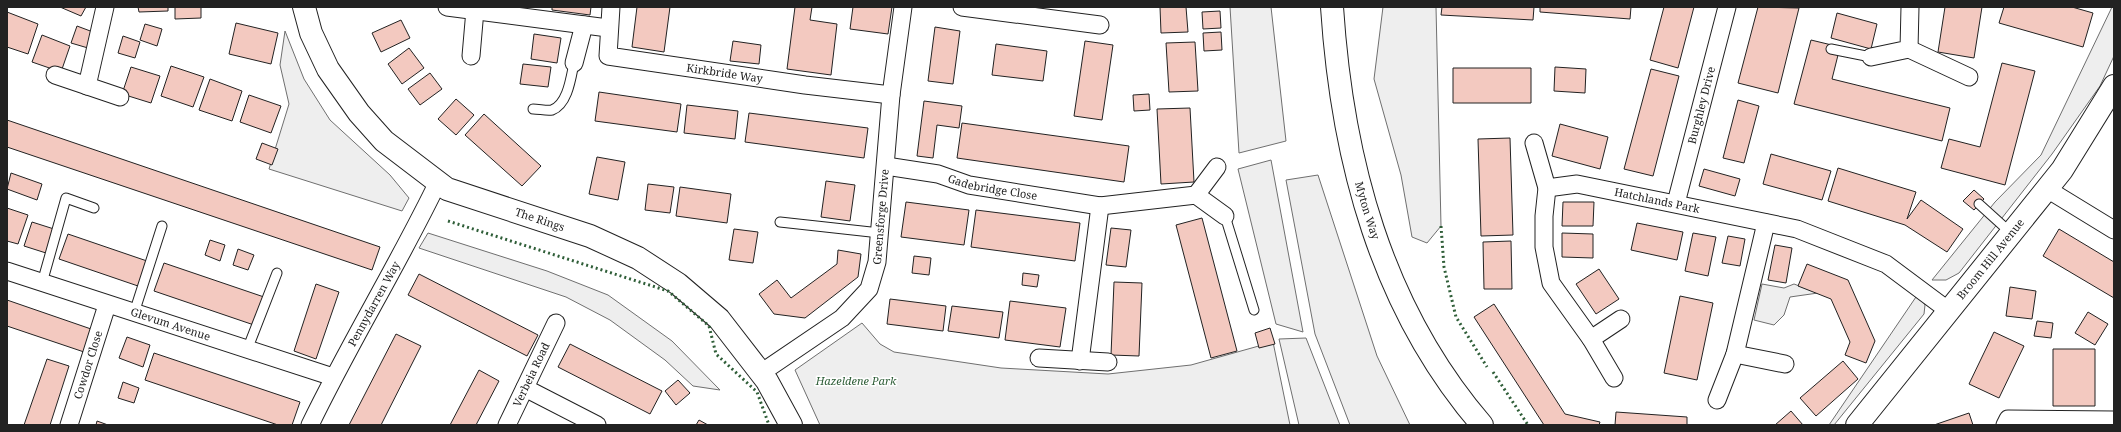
<svg xmlns="http://www.w3.org/2000/svg" width="2121" height="432" viewBox="0 0 2121 432" font-family="'Noto Serif',serif">
<style>
.green{fill:#eee;stroke:#6f6f6f}
.building{fill:#f3c9c0;stroke:#222}
.lines{fill:none;stroke-linecap:round;stroke-linejoin:round}
.lane-casing{stroke:#222;stroke-width:11}
.street-casing{stroke:#222;stroke-width:19}
.secondary-casing{stroke:#222;stroke-width:24}
.lane{stroke:#fff;stroke-width:9}
.street{stroke:#fff;stroke-width:17}
.secondary{stroke:#fff;stroke-width:22}
.hedge{stroke:#2f5e38;stroke-width:3;stroke-dasharray:2 3;stroke-linecap:butt}
.labels{text-anchor:middle;stroke-width:3;stroke-linejoin:round;paint-order:stroke}
.street-label{font-size:11px;fill:#222;stroke:#fff}
.park-label{font-size:11px;font-style:italic;fill:#2f5e38;stroke:#fff}
</style>
<rect width="100%" height="100%" fill="#fff"/>
<path class="green" d="M1230 7H1271L1286 141 1239 153Z
M1383 7H1436L1441 226 1427 243 1412 237 1401 175 1374 79Z
M2112 7H2114V56L2100 86 2052 154 1959 273 1946 280H1932L1995 202 2041 155Z
M285 31 304 79 330 120 390 175 409 198 402 211 269 169 289 104 280 65Z
M1271 160 1303 332 1276 324 1238 169Z
M1318 175 1377 356 1410 425H1350L1315 334 1286 180Z
M428 233 547 271 608 295 672 341 720 390 693 386 665 360 610 320 566 297 419 248Z
M1762 284 1784 288 1794 284 1818 293 1790 297 1784 315 1774 325 1754 320Z
M1918 294 1925 305 1924 314 1834 425H1829Z
M862 323 880 344 894 352 1001 368 1108 374 1191 365 1273 342 1290 425H820L795 370Z
M1306 338 1340 425H1299L1279 339Z"/>
<path class="building" d="M60 7H86L81 16Z
M138 7H168V11L139 12Z
M175 7H201V18L175 19Z
M552 7H591L590 15 552 10Z
M637 7H670L664 52 632 47Z
M795 7H812L810 20 837 24 831 75 787 69Z
M853 7H892L888 34 850 29Z
M1160 7H1186L1188 32 1161 33Z
M1442 7H1534L1533 20 1441 15Z
M1540 7H1631L1630 19 1540 12Z
M1664 7H1694L1678 68 1650 60Z
M1758 7 1799 8 1778 93 1738 83Z
M1945 7H1982L1974 58 1938 52Z
M2004 7H2072L2093 13 2083 47 1999 23Z
M1220 11 1221 28 1203 29 1202 12Z
M7 12 38 24 28 54 7 47Z
M1837 13 1877 24 1871 49 1831 38Z
M401 20 410 38 381 52 372 33Z
M236 23 278 33 271 64 229 54Z
M145 24 162 29 157 46 140 40Z
M77 26 93 32 88 48 71 43Z
M935 27 960 31 953 84 928 81Z
M1221 32 1222 50 1204 51 1203 33Z
M534 34 561 38 557 63 531 59Z
M42 35 70 46 61 72 32 62Z
M123 36 140 42 135 58 118 53Z
M1811 40 1840 47 1832 79 1950 108 1942 141 1794 104Z
M733 41 761 45 759 64 730 61Z
M1085 41 1113 45 1102 120 1074 116Z
M1195 42 1198 91 1169 92 1166 43Z
M996 44 1047 51 1043 81 992 75Z
M409 48 424 68 402 84 388 64Z
M2002 63 2035 71 2005 185 1941 168 1949 139 1980 147Z
M523 64 551 67 548 87 520 84Z
M171 66 204 77 193 107 161 96Z
M131 67 160 76 151 103 122 94Z
M1555 67 1586 69 1585 93 1554 91Z
M1453 68H1531V103H1453Z
M1651 69 1679 76 1653 176 1624 169Z
M430 73 442 89 420 105 408 89Z
M210 79 242 91 232 121 199 110Z
M599 92 681 104 677 132 595 121Z
M1149 94 1150 110 1134 111 1133 95Z
M249 95 281 106 271 133 240 122Z
M456 99 474 115 456 135 438 119Z
M1738 100 1759 106 1744 163 1723 158Z
M924 101 962 106 959 128 937 125 933 158 917 156Z
M687 105 738 111 735 139 684 133Z
M1190 108 1194 182 1161 184 1157 109Z
M749 113 868 128 864 158 745 142Z
M484 114 541 166 522 186 465 135Z
M7 120 380 247 372 270 7 147Z
M962 123 1129 146 1124 182 957 158Z
M1560 124 1608 137 1600 169 1552 156Z
M1510 138 1513 235 1481 236 1478 139Z
M262 143 278 149 272 165 256 159Z
M1771 154 1831 171 1822 200 1763 184Z
M597 157 625 162 618 200 589 194Z
M1838 168 1916 192 1907 219 1921 200 1963 229 1947 252 1905 225 1828 201Z
M1704 169 1740 179 1735 196 1699 186Z
M11 173 42 184 37 200 7 189Z
M826 181 855 185 850 221 821 217Z
M648 184 674 187 670 213 645 210Z
M680 187 731 194 727 223 676 216Z
M1974 190 1984 199 1974 210 1963 201Z
M906 202 969 210 964 245 901 237Z
M1563 202H1594L1593 226H1562Z
M7 208 28 215 18 244 7 241Z
M976 210 1080 223 1075 261 971 247Z
M1202 218 1237 351 1211 358 1176 225Z
M32 222 54 229 46 253 24 246Z
M1637 223 1683 232 1677 260 1631 250Z
M1111 228 1131 230 1126 267 1106 265Z
M734 229 758 232 753 263 729 260Z
M2059 229 2114 262V298L2043 256Z
M1562 233 1593 234V258L1562 257Z
M1693 233 1716 237 1708 276 1685 271Z
M68 234 147 261 138 286 59 259Z
M1728 236 1745 239 1740 266 1722 263Z
M210 240 225 245 220 261 205 255Z
M1511 241 1512 289H1484L1483 242Z
M1775 245 1792 248 1786 283 1768 280Z
M238 249 254 255 248 270 233 265Z
M838 250 861 254 858 277 805 318 774 314 759 294 777 280 791 298 837 264Z
M914 256 931 258 929 275 912 273Z
M164 263 264 297 254 325 154 291Z
M1807 264 1848 280 1875 341 1866 363 1845 355 1850 342 1831 299 1798 286Z
M1599 269 1619 299 1596 314 1576 284Z
M1023 273 1039 275 1037 287 1022 285Z
M419 274 538 335 527 356 408 295Z
M1114 282 1142 283 1139 356 1111 355Z
M316 284 339 292 316 359 294 351Z
M2010 287 2036 291 2032 319 2006 316Z
M1680 296 1713 303 1697 380 1664 373Z
M890 299 946 306 943 331 887 324Z
M7 300 94 330 87 353 7 326Z
M1010 301 1066 308 1060 347 1005 340Z
M1494 304 1565 414 1600 422 1599 425H1544L1474 317Z
M952 306 1003 312 999 338 948 331Z
M2088 312 2108 324 2095 345 2075 333Z
M2037 321 2053 323 2051 338 2034 336Z
M1270 328 1275 344 1259 348 1255 333Z
M1994 332 2024 346 1999 398 1969 384Z
M396 334 421 346 381 425H349Z
M127 337 150 345 143 367 119 358Z
M570 344 662 391 650 414 558 367Z
M2053 349H2095V406H2053Z
M154 353 300 402 292 425H278L145 380Z
M47 359 69 366 50 425H24Z
M1843 361 1858 379 1816 416 1800 398Z
M479 370 499 381 476 425H450Z
M678 380 690 393 676 405 665 391Z
M123 382 139 388 134 403 118 398Z
M1791 411 1803 425H1775Z
M1616 412 1687 417V425H1615Z
M1969 413 1973 425H1934Z
M699 420 708 425H696Z
M97 421 108 425H96Z"/>
<g class="lines">
<g class="lane-casing">
<path id="lane" d="M1831 49 1871 57
M533 109C539 109 547 111 552 110 568 104 571 77 574 63
M1979 204 2011 233
M1225 216 1254 310
M780 222 880 233
M42 283 66 198 94 208
M134 313 162 226
M247 350 277 273"/>
</g>
<g class="street-casing">
<g id="street">
<path d="M447 7 608 28"/>
<path id="s1" d="M611 7 608 56 805 85 891 95"/>
<path d="M962 7 1100 25"/>
<path d="M1909 49 1969 77"/>
<path d="M471 56 475 10"/>
<path d="M1871 57 1909 49 1910 7"/>
<path d="M574 63 584 25"/>
<path d="M55 75 120 97"/>
<path d="M87 86 105 7"/>
<path d="M1534 143 1547 188 1544 216V247L1551 283 1591 339 1614 378"/>
<path id="s2" d="M886 166 938 174 969 185 1100 206 1196 195"/>
<path d="M1217 167 1196 195 1225 216"/>
<path id="s3" d="M1547 188 1577 184 1797 229 1886 264 1949 311"/>
<path d="M2047 189 2114 230"/>
<path id="s4" d="M1676 203 1727 7"/>
<path id="s5" d="M7 271 333 377"/>
<path d="M1591 339 1621 319"/>
<path d="M1735 354 1785 364"/>
<path d="M1039 358 1108 362"/>
<path d="M1080 361 1100 206"/>
<path id="s6" d="M761 373 842 318 869 289 877 262 891 95 903 7"/>
<path d="M525 388 597 425"/>
<path d="M1717 400 1735 354 1766 223"/>
<path id="s7" d="M69 425 107 305"/>
<path id="s8" d="M310 425C350 342 398 265 438 182"/>
<path id="s9" d="M507 425 556 323"/>
<path d="M2005 425 2008 419 2114 420"/>
</g>
</g>
<g class="secondary-casing">
<g id="secondary">
<path id="s10" d="M304 7 311 33 328 69 359 113 384 141 447 189 590 236 638 258 678 284 719 319 767 381 791 425"/>
<path id="s11" d="M1332 7C1342 159 1381 308 1482 425"/>
<path id="s12" d="M1857 425 2062 170 2114 86"/>
</g>
</g>
<use href="#lane" class="lane"/>
<use href="#street" class="street"/>
<use href="#secondary" class="secondary"/>
<path class="hedge" d="M448 221 668 291 709 326 716 354 757 392 769 425
M1441 226 1444 267 1456 317 1487 367
M1493 372 1528 425"/>
</g>
<g class="labels">
<g class="street-label">
<text dy="4" stroke="none"><textPath href="#s1" startOffset="167">Kirkbride Way</textPath></text>
<text dy="4" stroke="none"><textPath href="#s4" startOffset="101">Burghley Drive</textPath></text>
<text dy="4" stroke="none"><textPath href="#s2" startOffset="109">Gadebridge Close</textPath></text>
<text dy="4" stroke="none"><textPath href="#s3" startOffset="112">Hatchlands Park</textPath></text>
<text dy="4" stroke="none"><textPath href="#s11" startOffset="207">Myton Way</textPath></text>
<text dy="4" stroke="none"><textPath href="#s6" startOffset="211">Greensforge Drive</textPath></text>
<text dy="4" stroke="none"><textPath href="#s10" startOffset="335">The Rings</textPath></text>
<text dy="4" stroke="none"><textPath href="#s12" startOffset="213">Broom Hill Avenue</textPath></text>
<text dy="4" stroke="none"><textPath href="#s8" startOffset="137">Pennydarren Way</textPath></text>
<text dy="4" stroke="none"><textPath href="#s5" startOffset="172">Glevum Avenue</textPath></text>
<text dy="4" stroke="none"><textPath href="#s7" startOffset="63">Cowdor Close</textPath></text>
<text dy="4" stroke="none"><textPath href="#s9" startOffset="56">Verbeia Road</textPath></text>
</g>
<g class="park-label">
<text x="856" y="385">Hazeldene Park</text>
</g>
</g>
<rect width="2121" height="432" fill="none" stroke="#222222" stroke-width="16"/>
</svg>
